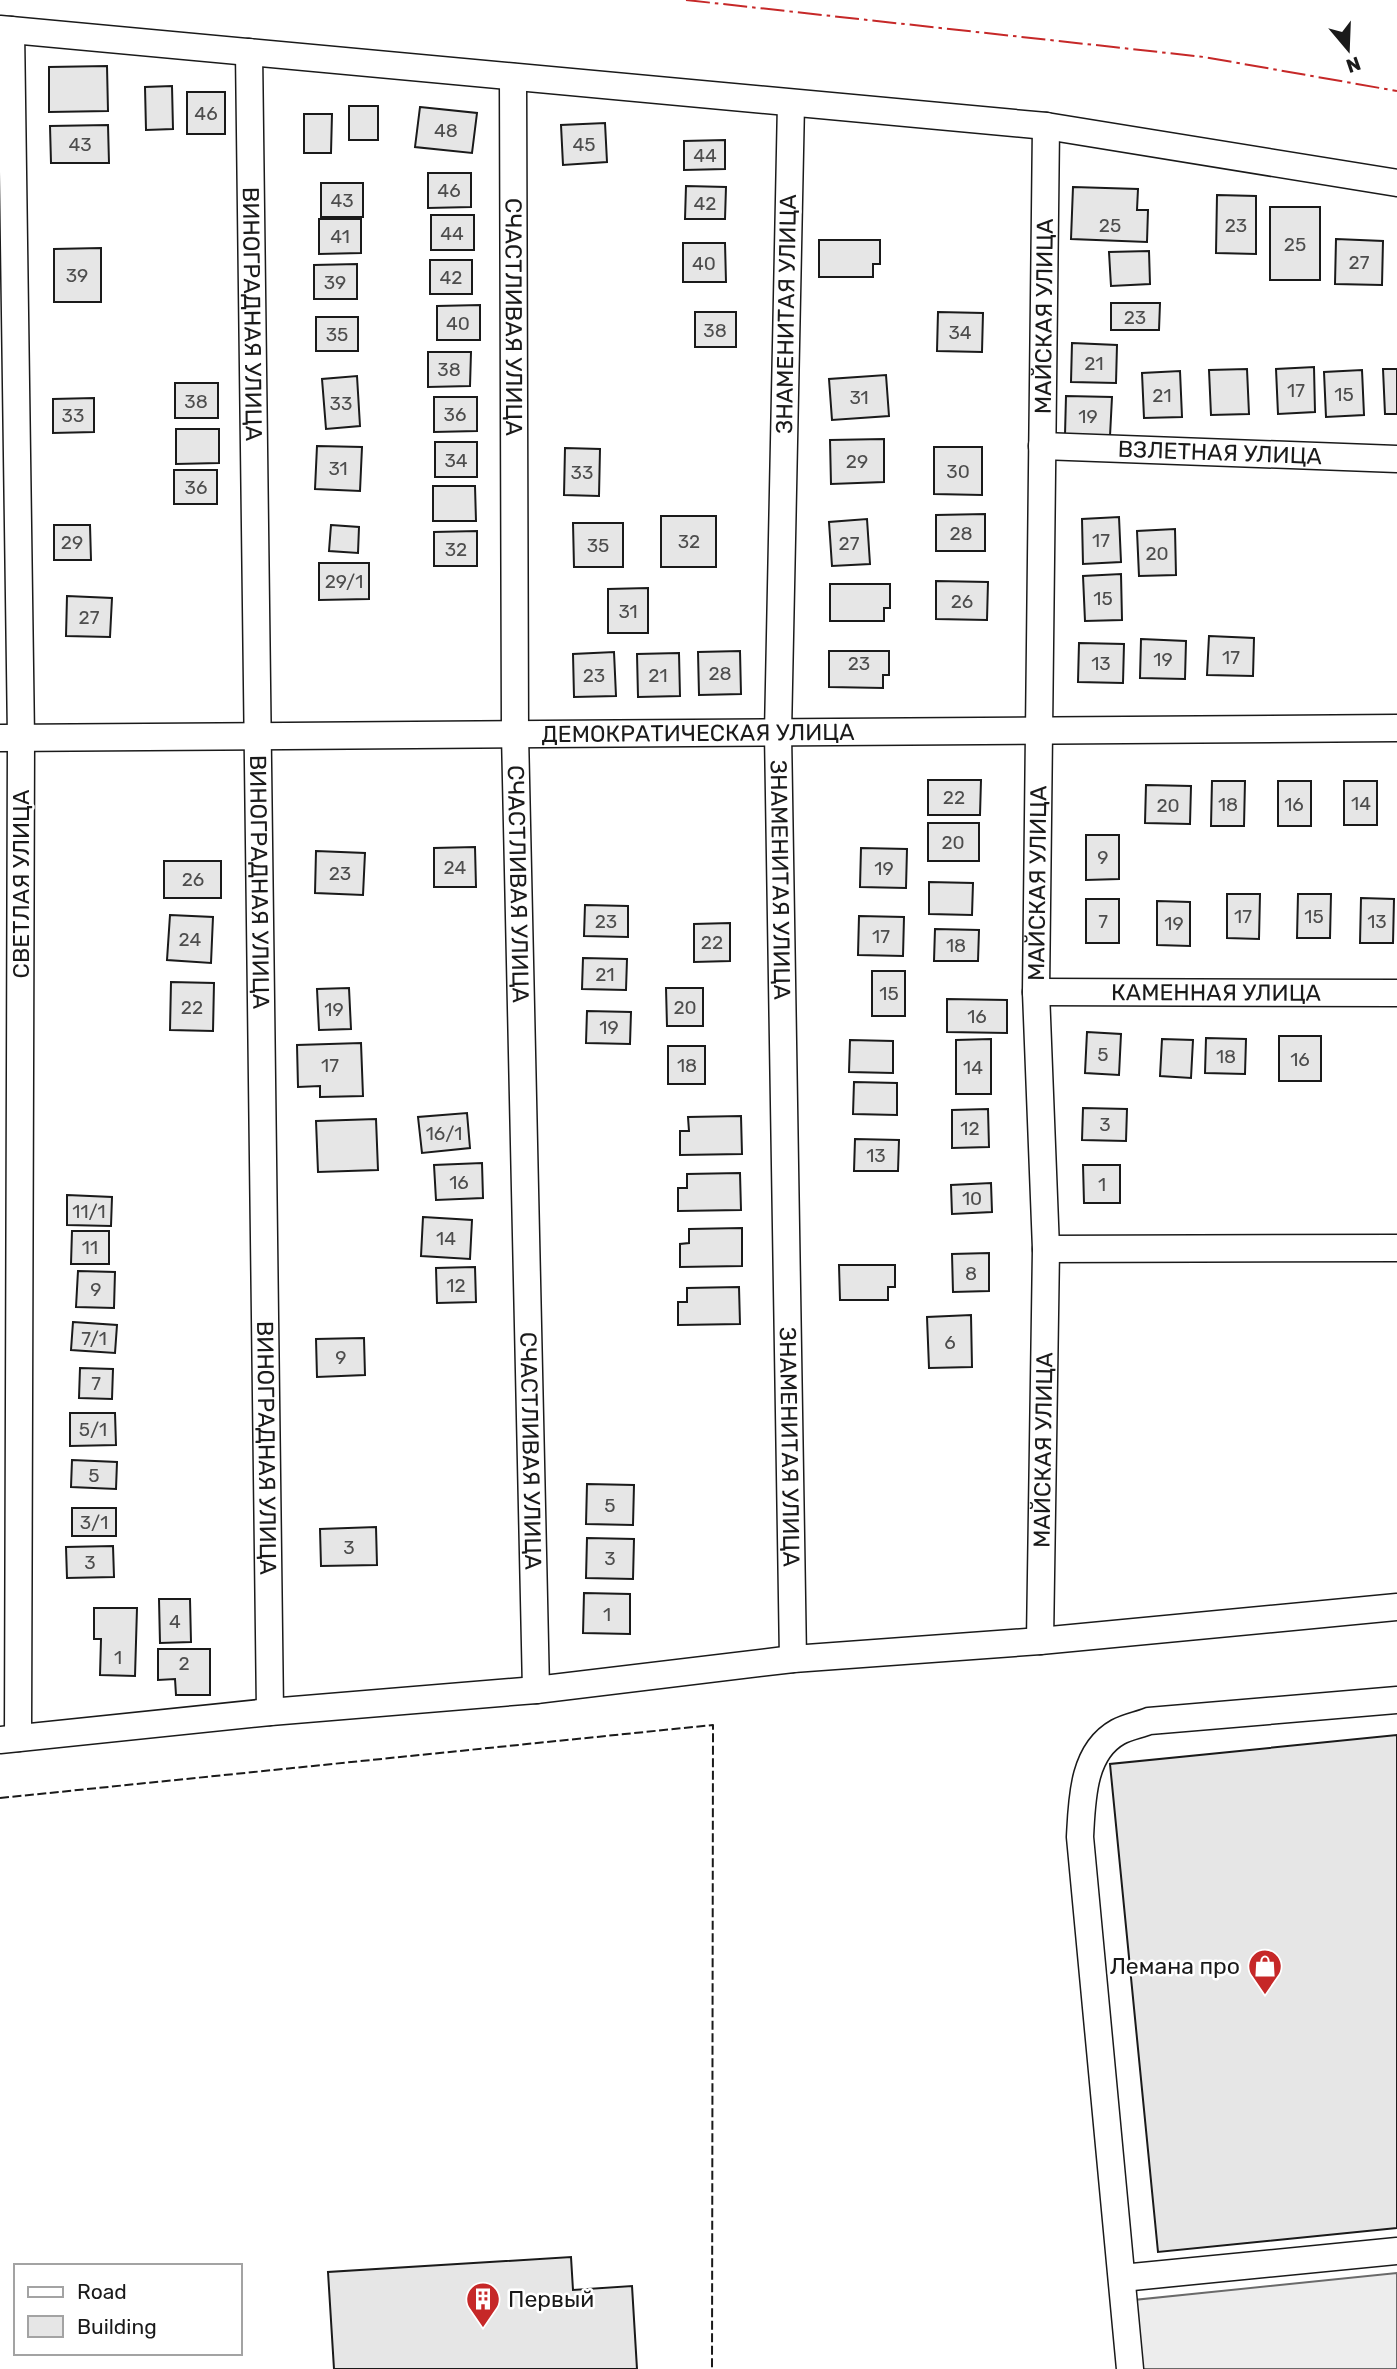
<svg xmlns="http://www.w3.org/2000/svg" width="1397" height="2369" viewBox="0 0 1397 2369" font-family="Rubik,sans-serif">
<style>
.parking{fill:#ededed;stroke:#6a6a6a;stroke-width:2}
.building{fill:#e6e6e6;stroke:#1a1a1a;stroke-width:2}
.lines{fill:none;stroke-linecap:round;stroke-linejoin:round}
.minor-casing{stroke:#1a1a1a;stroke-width:29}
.minor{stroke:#fff;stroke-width:26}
.fence{stroke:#1a1a1a;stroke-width:2;stroke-dasharray:9 3.5;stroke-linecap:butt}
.power{stroke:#c62828;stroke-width:2;stroke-dasharray:24 5 3.5 5;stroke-linecap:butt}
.labels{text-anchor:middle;stroke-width:5;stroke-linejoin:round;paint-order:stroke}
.number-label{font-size:19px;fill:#4d4d4d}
.street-label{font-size:23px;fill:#1a1a1a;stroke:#fff}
.poi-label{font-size:23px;fill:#1a1a1a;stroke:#fff;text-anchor:end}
</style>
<rect width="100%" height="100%" fill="#fff"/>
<path class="parking" d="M1397 2273V2369H1141L1134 2300Z"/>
<path class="building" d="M107 66 108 111 49 112V67Z
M172 86 173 129 146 130 145 87Z
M187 92H225V134H187Z
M349 106H378V140H349Z
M420 107 477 113 472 153 415 147Z
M304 114H332L331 153H304Z
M605 123 607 162 563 165 561 125Z
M108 125 109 163H51L50 126Z
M725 140V169L684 170V141Z
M428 173H471V207L428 208Z
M321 183H363V217H321Z
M686 186 726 187 725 219H685Z
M1073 187 1138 189 1137 210H1148L1147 242 1071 239Z
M1217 195 1256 196V254L1216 253Z
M1270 207H1320V280H1270Z
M431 215H474V250H431Z
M319 219H361V253L319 254Z
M1336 239 1383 241 1382 285 1335 284Z
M819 240H880V264H873V277H819Z
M683 243H725L726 282H683Z
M101 248V302H54V249Z
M1149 251 1150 284 1111 286 1109 252Z
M430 260H472V294H430Z
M357 264V299H314V265Z
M1111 303H1160L1159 330H1111Z
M480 305V340H437V306Z
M695 312H736V347H695Z
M938 312 983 313 982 352 937 351Z
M316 317H358V351H316Z
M1072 343 1117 345 1116 383 1071 382Z
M428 352H471L470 386 428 387Z
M1314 367 1315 412 1278 414 1276 369Z
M1247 369 1249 414 1211 415 1209 370Z
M1383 369H1397V414H1385Z
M1362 370 1364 415 1326 417 1324 372Z
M1180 371 1182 417 1144 418 1142 373Z
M886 375 889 416 832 420 829 379Z
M357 376 360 426 326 429 322 379Z
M175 383H218V418H175Z
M1066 396 1112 397 1110 436 1065 435Z
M434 397H477V431L434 432Z
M94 398V432L53 433V399Z
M176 429H219V463L176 464Z
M884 439V482L831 484 830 440Z
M435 442H477V477H435Z
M317 446 362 447 360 491 315 489Z
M934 447H982V495L934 494Z
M565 448 600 449 599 496 564 495Z
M174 470H217V504H174Z
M433 486H475L476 521H433Z
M985 514V551H936V515Z
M661 516H716V567H661Z
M1119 517 1121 562 1083 564 1082 519Z
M867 519 870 564 832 566 829 522Z
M573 523H623V567H574Z
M54 525H90L91 560H54Z
M331 525 359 527 358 553 329 551Z
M1175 529 1176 575 1139 576 1137 531Z
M477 531V566H434V532Z
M319 563H369V599L319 600Z
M1121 574 1122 620 1085 621 1083 576Z
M936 581 988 582 987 620 936 619Z
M830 584H890V608H884V621H830Z
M648 588V633H608V589Z
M67 596 112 598 110 637 66 636Z
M1209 636 1254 638 1253 676 1207 675Z
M1141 639 1186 641 1185 679 1140 678Z
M1079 643 1124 644 1123 683 1078 682Z
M740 651 741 694 699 695 698 652Z
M829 651H889V675H883V688L829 687Z
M614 652 616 696 574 697 573 654Z
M679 653 680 696 638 697 637 654Z
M928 780H981L980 815H928Z
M1212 781H1245L1244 826H1211Z
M1278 781H1311V826H1278Z
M1344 781H1377V825H1344Z
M1146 785 1191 786 1190 824 1145 823Z
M928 823H979V861H928Z
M1086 835H1119V879L1086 880Z
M475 847 476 887H434V848Z
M861 848 907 849 906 888 860 887Z
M316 851 365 853 363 895 315 893Z
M164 861H221V898H164Z
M929 882 973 883 972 915 929 914Z
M1227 894H1260L1259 939 1227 938Z
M1298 894H1331L1330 938H1297Z
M1361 898 1394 899 1393 943H1360Z
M1086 899H1119V943H1086Z
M1157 901 1190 902V946L1157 945Z
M585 905 628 906V937L584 936Z
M170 915 213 917 211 963 167 960Z
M859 916 904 917 903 956 858 955Z
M730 923V961L694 962V924Z
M935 929 979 930 978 961H934Z
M583 958 627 959 626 990 582 989Z
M872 971H905V1016H872Z
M171 982 214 983 213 1031 170 1030Z
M349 988 351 1029 319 1030 317 989Z
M666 988H703V1026H667Z
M947 999 1007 1000V1033L947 1032Z
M587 1011 631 1012 630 1044 586 1043Z
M1087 1032 1121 1034 1119 1075 1085 1073Z
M1279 1036H1321V1081H1279Z
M1206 1038 1246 1039 1245 1074 1205 1073Z
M991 1039V1094H956V1040Z
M1162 1039 1193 1040 1191 1078 1160 1076Z
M850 1040 893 1041V1073L849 1072Z
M361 1043 363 1096 320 1097V1086L298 1087 297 1045Z
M668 1046H705V1084H668Z
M854 1082 897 1083V1115L853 1114Z
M1083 1108 1127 1109 1126 1141 1082 1140Z
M988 1109 989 1147 952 1148V1110Z
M467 1113 470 1148 422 1153 418 1117Z
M741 1116 742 1154 680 1155V1131H689L688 1117Z
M376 1119 378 1170 318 1172 316 1121Z
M855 1139 899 1140 898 1171H854Z
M482 1163 483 1198 436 1200 434 1165Z
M1083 1165H1120V1203H1084Z
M740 1173 741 1210 678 1211V1188H687V1174Z
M991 1183 992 1212 952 1214 951 1185Z
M67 1195 112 1197 111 1226 67 1225Z
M423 1217 472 1220 470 1259 421 1256Z
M742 1228V1266L680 1267V1244L689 1243V1229Z
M72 1231H109V1264H71Z
M989 1253V1291L953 1292 952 1254Z
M839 1265H895V1287H888V1300H840Z
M475 1267 476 1302 437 1303 436 1268Z
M78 1271 115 1272 114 1308 76 1307Z
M739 1287 740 1324 678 1325V1302H687V1288Z
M971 1315 972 1367 929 1368 927 1317Z
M73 1322 117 1325 115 1353 71 1350Z
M364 1338 365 1375 317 1377 316 1339Z
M80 1368 113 1369 112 1399 79 1398Z
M70 1413H115L116 1445 70 1446Z
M72 1460 117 1462 116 1489 71 1487Z
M587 1484 634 1485 633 1525 586 1524Z
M72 1508H116V1536H72Z
M376 1527 377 1565 321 1566 320 1529Z
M587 1538 634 1539 633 1579 586 1578Z
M113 1546 114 1577 67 1578 66 1547Z
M584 1593 630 1594V1634L583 1633Z
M159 1599H190L191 1642 160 1643Z
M94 1608H137L135 1676 100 1675 101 1639H94Z
M158 1649H210V1695H176L175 1679 158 1680Z
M1397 1735V2228L1158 2252 1110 1764Z
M571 2257 573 2290 632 2286 637 2369H334L328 2272Z"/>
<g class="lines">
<g class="minor-casing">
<g id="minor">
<path d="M0 29 1046 126 1397 183"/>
<path d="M11 30 21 738 18 1738"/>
<path id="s1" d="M249 52 270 1712"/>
<path id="s2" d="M513 77 515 734 536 1690"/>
<path id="s3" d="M791 103 778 733 793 1659"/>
<path id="s4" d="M1042 446 1397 459"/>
<path id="s5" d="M0 738 1397 728"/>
<path id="s6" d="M1036 992 1397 993"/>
<path d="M1046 1249 1397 1248"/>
<path id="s7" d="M1040 1641 1046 1249 1036 992 1046 126"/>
<path d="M0 1740 270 1712 536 1690 793 1659 1040 1641 1397 1607"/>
<path d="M1122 2278 1397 2251"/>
<path d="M1130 2369 1080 1837C1082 1801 1082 1752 1118 1732 1127 1727 1139 1725 1149 1721L1397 1700"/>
</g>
</g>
<use href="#minor" class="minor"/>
<path class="fence" d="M0 1798 713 1725 712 2369"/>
<path class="power" d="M686 0 1204 57 1397 91"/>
</g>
<defs>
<g id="shop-pin" transform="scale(1.75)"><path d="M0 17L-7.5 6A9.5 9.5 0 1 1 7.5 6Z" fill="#c62828" stroke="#fff"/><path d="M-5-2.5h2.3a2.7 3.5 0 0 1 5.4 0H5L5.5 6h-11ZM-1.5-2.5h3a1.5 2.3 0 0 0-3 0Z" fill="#fff"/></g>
<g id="building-pin" transform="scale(1.75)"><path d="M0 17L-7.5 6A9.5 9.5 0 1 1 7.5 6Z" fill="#c62828" stroke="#fff"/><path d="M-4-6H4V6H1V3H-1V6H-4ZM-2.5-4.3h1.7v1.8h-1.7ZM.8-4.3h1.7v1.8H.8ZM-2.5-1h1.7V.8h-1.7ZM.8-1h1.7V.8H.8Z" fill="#fff"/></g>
</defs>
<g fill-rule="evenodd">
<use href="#shop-pin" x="1265" y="1966"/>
<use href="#building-pin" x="483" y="2299"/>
</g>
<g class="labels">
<g class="number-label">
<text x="206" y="120">46</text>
<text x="446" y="137">48</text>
<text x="80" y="151">43</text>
<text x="584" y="151">45</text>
<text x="705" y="162">44</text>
<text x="449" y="197">46</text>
<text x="342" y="207">43</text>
<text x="705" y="210">42</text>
<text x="1110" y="232">25</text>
<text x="1236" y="232">23</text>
<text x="452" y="240">44</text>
<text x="340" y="243">41</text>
<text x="1295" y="251">25</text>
<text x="1359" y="269">27</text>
<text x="704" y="270">40</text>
<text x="77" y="282">39</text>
<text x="451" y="284">42</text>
<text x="335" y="289">39</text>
<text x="1135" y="324">23</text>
<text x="458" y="330">40</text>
<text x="715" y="337">38</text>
<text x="960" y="339">34</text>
<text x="337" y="341">35</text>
<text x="1094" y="370">21</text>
<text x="449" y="376">38</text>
<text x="1296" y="397">17</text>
<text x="1344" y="401">15</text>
<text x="1162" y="402">21</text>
<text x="859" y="404">31</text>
<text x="196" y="408">38</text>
<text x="341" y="410">33</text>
<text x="455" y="421">36</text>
<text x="73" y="422">33</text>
<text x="1088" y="423">19</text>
<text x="456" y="467">34</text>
<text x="857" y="468">29</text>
<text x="338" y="475">31</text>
<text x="958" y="478">30</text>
<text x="582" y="479">33</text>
<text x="196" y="494">36</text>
<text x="961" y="540">28</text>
<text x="1101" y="547">17</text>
<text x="689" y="548">32</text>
<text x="72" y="549">29</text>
<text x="849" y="550">27</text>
<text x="598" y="552">35</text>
<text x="456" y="556">32</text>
<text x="1157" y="560">20</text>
<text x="344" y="588">29/1</text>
<text x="1103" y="605">15</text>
<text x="962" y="608">26</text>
<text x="628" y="618">31</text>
<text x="89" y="624">27</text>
<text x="1231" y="664">17</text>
<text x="1163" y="666">19</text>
<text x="859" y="670">23</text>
<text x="1101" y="670">13</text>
<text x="720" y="680">28</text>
<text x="594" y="682">23</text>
<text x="658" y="682">21</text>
<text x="954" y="804">22</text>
<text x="1361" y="810">14</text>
<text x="1228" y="811">18</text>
<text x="1294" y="811">16</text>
<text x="1168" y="812">20</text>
<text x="953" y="849">20</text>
<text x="1103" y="864">9</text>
<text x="455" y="874">24</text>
<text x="884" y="875">19</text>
<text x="340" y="880">23</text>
<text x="193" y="886">26</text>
<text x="1243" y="923">17</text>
<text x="1314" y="923">15</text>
<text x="606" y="928">23</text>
<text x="1103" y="928">7</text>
<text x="1377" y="928">13</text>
<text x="1174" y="930">19</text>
<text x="881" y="943">17</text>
<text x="190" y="946">24</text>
<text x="712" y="949">22</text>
<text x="956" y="952">18</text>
<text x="605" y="981">21</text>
<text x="889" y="1000">15</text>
<text x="192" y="1014">22</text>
<text x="685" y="1014">20</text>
<text x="334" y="1016">19</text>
<text x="977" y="1023">16</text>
<text x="609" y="1034">19</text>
<text x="1103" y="1061">5</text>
<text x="1226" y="1063">18</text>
<text x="1300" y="1066">16</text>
<text x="330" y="1072">17</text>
<text x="687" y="1072">18</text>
<text x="973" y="1074">14</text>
<text x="1105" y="1131">3</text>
<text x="970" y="1135">12</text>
<text x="444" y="1140">16/1</text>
<text x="876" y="1162">13</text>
<text x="459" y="1189">16</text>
<text x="1102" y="1191">1</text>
<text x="972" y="1205">10</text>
<text x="89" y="1218">11/1</text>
<text x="446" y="1245">14</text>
<text x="90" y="1254">11</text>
<text x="971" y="1280">8</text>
<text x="456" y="1292">12</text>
<text x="96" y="1296">9</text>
<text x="94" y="1345">7/1</text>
<text x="950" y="1349">6</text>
<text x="341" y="1364">9</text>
<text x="96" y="1390">7</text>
<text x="93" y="1436">5/1</text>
<text x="94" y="1482">5</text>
<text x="610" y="1512">5</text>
<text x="94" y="1529">3/1</text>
<text x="349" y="1554">3</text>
<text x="610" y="1565">3</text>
<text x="90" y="1569">3</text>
<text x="607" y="1621">1</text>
<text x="175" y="1628">4</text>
<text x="118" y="1664">1</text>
<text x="184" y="1670">2</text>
</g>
<g class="street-label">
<text transform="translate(786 314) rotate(-89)" y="8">ЗНАМЕНИТАЯ УЛИЦА</text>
<text dy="8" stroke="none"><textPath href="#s1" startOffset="262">ВИНОГРАДНАЯ УЛИЦА</textPath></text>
<text dy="8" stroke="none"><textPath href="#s2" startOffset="240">СЧАСТЛИВАЯ УЛИЦА</textPath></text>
<text dy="8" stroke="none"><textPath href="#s7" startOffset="1325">МАЙСКАЯ УЛИЦА</textPath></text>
<text dy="8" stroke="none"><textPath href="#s4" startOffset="178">ВЗЛЕТНАЯ УЛИЦА</textPath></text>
<text dy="8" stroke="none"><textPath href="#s5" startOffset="698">ДЕМОКРАТИЧЕСКАЯ УЛИЦА</textPath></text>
<text dy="8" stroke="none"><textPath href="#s3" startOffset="777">ЗНАМЕНИТАЯ УЛИЦА</textPath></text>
<text dy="8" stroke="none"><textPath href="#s1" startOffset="830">ВИНОГРАДНАЯ УЛИЦА</textPath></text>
<text dy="8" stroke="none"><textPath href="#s2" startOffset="807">СЧАСТЛИВАЯ УЛИЦА</textPath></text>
<text transform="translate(21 884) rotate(-90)" y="8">СВЕТЛАЯ УЛИЦА</text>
<text dy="8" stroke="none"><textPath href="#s7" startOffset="758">МАЙСКАЯ УЛИЦА</textPath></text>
<text dy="8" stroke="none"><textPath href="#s6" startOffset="180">КАМЕННАЯ УЛИЦА</textPath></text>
<text dy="8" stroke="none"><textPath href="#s3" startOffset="1344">ЗНАМЕНИТАЯ УЛИЦА</textPath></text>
<text dy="8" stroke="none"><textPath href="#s1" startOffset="1396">ВИНОГРАДНАЯ УЛИЦА</textPath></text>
<text dy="8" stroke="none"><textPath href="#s2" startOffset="1374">СЧАСТЛИВАЯ УЛИЦА</textPath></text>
<text dy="8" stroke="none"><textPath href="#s7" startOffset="191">МАЙСКАЯ УЛИЦА</textPath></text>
</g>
<g class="poi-label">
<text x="1240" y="1974">Лемана про</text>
<text x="508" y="2307" text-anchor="start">Первый</text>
</g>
</g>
<rect x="14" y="2264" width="228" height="91" fill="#ffffff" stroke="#a3a3a3" stroke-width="2"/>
<rect x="28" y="2287" width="35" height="10" fill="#ffffff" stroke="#a3a3a3" stroke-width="2"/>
<text x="77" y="2299" font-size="21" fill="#1a1a1a">Road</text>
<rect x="28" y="2316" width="35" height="21" fill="#e6e6e6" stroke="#a3a3a3" stroke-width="2"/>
<text x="77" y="2334" font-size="21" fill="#1a1a1a">Building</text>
<g transform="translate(1348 49) rotate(161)" stroke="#ffffff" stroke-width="5" paint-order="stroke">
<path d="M0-5L12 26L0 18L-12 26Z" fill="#1a1a1a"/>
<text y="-10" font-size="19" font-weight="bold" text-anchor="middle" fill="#1a1a1a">N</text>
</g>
</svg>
